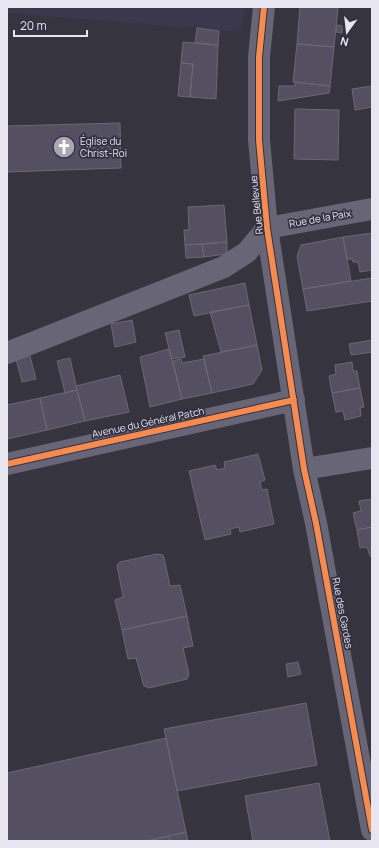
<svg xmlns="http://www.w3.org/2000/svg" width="379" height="848" viewBox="0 0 379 848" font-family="Manrope,sans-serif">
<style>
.built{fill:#3b374c}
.building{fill:#545062;stroke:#6a6871}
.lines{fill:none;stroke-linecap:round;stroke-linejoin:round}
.minor{stroke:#686576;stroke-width:22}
.cycleway-casing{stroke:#333141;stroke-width:8}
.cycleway{stroke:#f68b52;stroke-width:6}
.labels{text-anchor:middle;stroke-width:3.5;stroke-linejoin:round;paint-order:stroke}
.poi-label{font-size:10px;fill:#e7e6f0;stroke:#333141;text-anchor:start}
.street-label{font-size:10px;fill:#e7e6f0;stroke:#333141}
</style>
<rect width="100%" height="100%" fill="#36343e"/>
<path class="built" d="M7 7H245L241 32 7 13Z"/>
<path class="building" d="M300 7H338L334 47 297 44Z
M337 25 342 26V33L336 32Z
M197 28 219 31 218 45 195 43Z
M183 42 218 45 216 99 190 97 193 64 181 63Z
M297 44 334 47 330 86 293 82Z
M181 63 193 64 190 97 178 96Z
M295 82 330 86 329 93 278 101 279 86H295Z
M372 86V107L355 110 352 89Z
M295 109 339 110 338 160 294 159Z
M120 123 121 168 7 172V126Z
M224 205 227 242 185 245 184 230H189L188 207Z
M372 233V270L360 272 358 262H353L352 259H347L343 237Z
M343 237 351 281 303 289 297 256 301 245Z
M227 242V254L204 257 202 244Z
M202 244 204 257 186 258 185 245Z
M372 278V301L307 311 303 289Z
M245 283 249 305 194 316 189 295Z
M249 305 257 345 221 352 210 312Z
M132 320 136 342 115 347 111 324Z
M179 330 185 357 172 359 165 333Z
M372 340V352L351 355 349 344Z
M257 345 262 370 253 384 212 393 203 356Z
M169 349 182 399 150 407 140 357Z
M30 356 36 379 22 382 16 359Z
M70 358 77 390 65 393 57 361Z
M181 359 182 363 204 359 212 393 182 399 173 361Z
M352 362 353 371H357L360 388 332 393 329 376 336 374 335 365Z
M120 375 129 412 85 421 76 386Z
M360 388 364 407 360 408 361 416 345 420 343 411 336 412 332 393Z
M77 390 85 421 47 430 40 398Z
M40 398 47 430 7 439V405Z
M258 454 265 480 260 482 262 490 267 489 274 524 240 532 239 527 230 529 231 534 205 540 189 471 215 465 217 470 225 468 224 462Z
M372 499V527L357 530 353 513 361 511 359 501Z
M372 527V556H370L367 547 360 548 357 530Z
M157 554 163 555 164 558 170 586 180 585 187 616 122 630 115 600 123 597 117 565 120 562Z
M187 616 193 646 183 648 189 674 187 679 149 688 144 686 136 658 128 659 122 630Z
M298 662 301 674 288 677 286 664Z
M306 703 317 765 177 791 164 729Z
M166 738 186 832 147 841H7V773Z
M319 783 330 841H253L245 796Z
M186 832 188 841H170L169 836Z
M169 836 170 841H147Z"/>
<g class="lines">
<path class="minor" d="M264 7 259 57V140L267 228 304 469 316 523 372 830
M267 228 372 209
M7 353 224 267 247 252 267 228
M7 464 294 400
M304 469 372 458"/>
<g class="cycleway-casing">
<path id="cycleway" d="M264 7 259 57V140L267 228 304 469 316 523 372 830
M7 464 294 400"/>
</g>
<use href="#cycleway" class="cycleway"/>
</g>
<defs>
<g id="church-disc" transform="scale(1.15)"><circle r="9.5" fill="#a9a8b2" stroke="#333141"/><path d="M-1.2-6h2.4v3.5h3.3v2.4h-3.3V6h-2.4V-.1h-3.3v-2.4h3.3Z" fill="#fff"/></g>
</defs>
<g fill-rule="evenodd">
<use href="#church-disc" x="64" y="147"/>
</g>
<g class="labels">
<g class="poi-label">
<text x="80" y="145">Église du<tspan x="80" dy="12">Christ-Roi</tspan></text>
</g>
<g class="street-label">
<text transform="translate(256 205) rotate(-96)" y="4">Rue Bellevue</text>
<text transform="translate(320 218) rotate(-10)" y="4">Rue de la Paix</text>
<text transform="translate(148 422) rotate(-12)" y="4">Avenue du Général Patch</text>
<text transform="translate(343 613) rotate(79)" y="4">Rue des Gardes</text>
</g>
</g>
<rect width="379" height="848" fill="none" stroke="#e7e6f0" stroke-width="16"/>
<g transform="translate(347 32) rotate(195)" stroke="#333141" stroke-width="3" paint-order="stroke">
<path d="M0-3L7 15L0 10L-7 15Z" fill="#e7e6f0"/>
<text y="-6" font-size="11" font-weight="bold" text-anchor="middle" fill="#e7e6f0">N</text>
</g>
<path d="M14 30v6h73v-6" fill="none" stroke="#e7e6f0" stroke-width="2"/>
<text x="20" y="30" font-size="12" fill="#e7e6f0" stroke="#333141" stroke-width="3" paint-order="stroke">20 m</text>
</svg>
